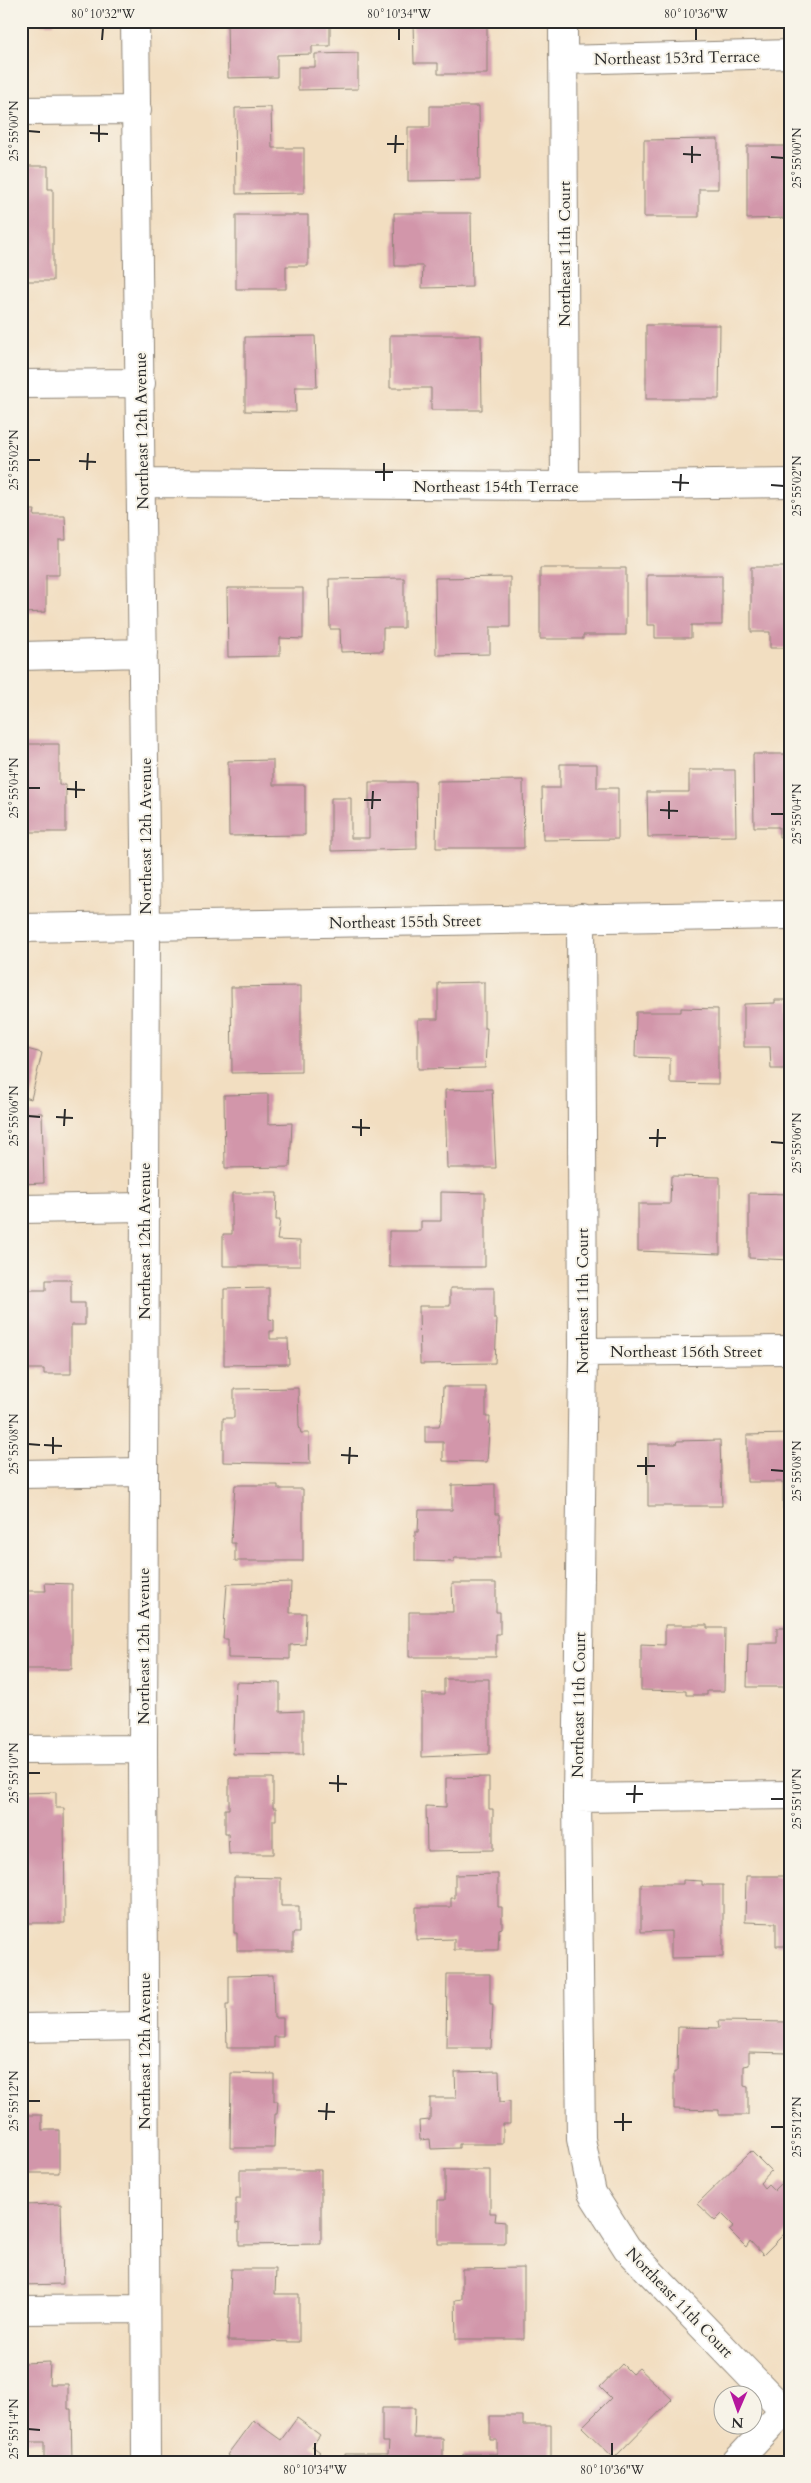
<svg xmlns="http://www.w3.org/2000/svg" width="811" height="2483" viewBox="0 0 811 2483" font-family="Cardo,serif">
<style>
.building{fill:#d296aa}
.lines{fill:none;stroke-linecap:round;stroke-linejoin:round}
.minor-casing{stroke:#8e8476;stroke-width:30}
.minor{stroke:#fff;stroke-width:28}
.ticks{fill:none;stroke:#2b2b2b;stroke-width:2}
.labels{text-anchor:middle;stroke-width:4;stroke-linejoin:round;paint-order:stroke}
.street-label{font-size:16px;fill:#2b2b2b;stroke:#f7f3e8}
.neatline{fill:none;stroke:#2b2b2b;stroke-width:2}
.ticks-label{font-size:12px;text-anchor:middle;fill:#2b2b2b}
</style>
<rect width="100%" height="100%" fill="#f7f3e8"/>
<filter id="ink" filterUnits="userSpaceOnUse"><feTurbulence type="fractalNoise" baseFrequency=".02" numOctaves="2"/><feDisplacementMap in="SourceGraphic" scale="10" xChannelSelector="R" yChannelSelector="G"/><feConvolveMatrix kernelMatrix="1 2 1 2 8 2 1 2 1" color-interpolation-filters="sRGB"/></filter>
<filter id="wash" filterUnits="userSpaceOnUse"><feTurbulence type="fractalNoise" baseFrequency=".0096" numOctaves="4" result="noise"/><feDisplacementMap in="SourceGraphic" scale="20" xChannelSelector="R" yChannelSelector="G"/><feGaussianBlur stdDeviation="1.12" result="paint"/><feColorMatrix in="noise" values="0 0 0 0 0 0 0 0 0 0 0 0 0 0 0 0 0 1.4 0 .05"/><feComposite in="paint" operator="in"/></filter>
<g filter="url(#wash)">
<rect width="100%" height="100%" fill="#f2dec1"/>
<g id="blocks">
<path class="building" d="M21 21H54V24H21Z
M227 21H330V46H312V54L277 55V77L228 78Z
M413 21H487V74H438V63H414Z
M358 53V89L298 90V67H315V54Z
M430 106H479L480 180 408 181V127H430Z
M271 107 272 148H304V193L236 194 235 108Z
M718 139V189H699V217H644V140Z
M747 146H790V218L747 219Z
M21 166H48V189H53V281H24V286H21Z
M394 213H471L472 287 422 288 423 266H395Z
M236 215H308V266H286V289H236Z
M646 325H720L719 399H646Z
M390 335H481L482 410H431V388H390Z
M315 336 317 387H295L296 412 245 411V337Z
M787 339H790V373H788Z
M21 510H35L34 516H65L66 540H59V575H46V612L21 613Z
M751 567H786V581H790V648H770V632H751Z
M540 568H626V635H583V639H540Z
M647 575H722V625H691V638H655V625H647Z
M510 577V627H490V654L436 655 435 578Z
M404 578V628H383V651L341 652 340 629H330L329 579Z
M227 588H303V639L280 638V656L228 657Z
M21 744H59V785H66V832H21Z
M753 754H790V837H779V827H754Z
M273 760V785H305V835L229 836 228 761Z
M560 764H597V788H618V839L543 840 542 788H560Z
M689 770H735L736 836 648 837 647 792H689Z
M523 780 524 848H436L437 781Z
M369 782H416L417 849 331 851V798H351V838H369Z
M484 982V1028H487L485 1068 418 1069V1019H438V983Z
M301 986V1072L232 1073 231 987Z
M775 1000H790V1069H771L770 1047H744V1004L775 1003Z
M681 1008 718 1009V1084L670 1083V1058L635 1057 636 1012H681Z
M21 1029 27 1031 23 1048 42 1053 31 1099 21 1096Z
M492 1089 496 1168H447L445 1090Z
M268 1094V1124L292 1123 290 1167 225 1168 224 1095Z
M21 1113H42L44 1183 21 1184Z
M671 1176 720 1177V1254L638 1251V1204H670Z
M441 1192 485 1193V1267H389V1231H421V1221H441Z
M232 1193H277L276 1220H280L277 1240 300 1241V1266H223V1234H232Z
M749 1193 790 1194V1260L749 1258Z
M46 1280H71V1303H85V1325H71V1374H44V1369H21V1290H46Z
M269 1288V1319L274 1320V1331H270V1339H288L289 1364 224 1365V1289Z
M450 1288H494V1319H497L495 1363 420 1364 419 1306H450Z
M443 1387H486V1417H490L487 1462 443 1461V1442H425V1426H439L442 1416Z
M298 1388 299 1426 301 1433H309L310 1464 223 1462V1418H234V1389Z
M790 1434V1509H783V1482H747V1435Z
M720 1440 722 1506H648V1444H676L677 1441Z
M495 1484V1514H499L500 1558H454V1562L415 1561V1532H418L419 1510H452V1485Z
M235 1485H278V1489H303V1561H235V1543H231Z
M291 1582 290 1613H306L305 1644 290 1645V1659L228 1658V1639H223L227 1584Z
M45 1583 72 1584V1669H21V1591H46Z
M452 1583H496V1612H500V1634H496V1657H409V1612H453Z
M665 1625H707V1628H725L724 1691H707V1695H686V1691L641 1690V1644L665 1645Z
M777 1628H790V1687H747L748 1643H777Z
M444 1679H489V1754L422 1757V1694H444Z
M236 1682 280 1683V1712L303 1711V1755L233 1754Z
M489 1777V1809H493V1850L427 1851 426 1806 446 1807V1778Z
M229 1778H273V1808H276V1820H273V1854H229L228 1833H225V1809H229Z
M56 1792V1808H64L65 1923H21L23 1793Z
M785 1871H790V1946H776V1923L745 1922 746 1876H785Z
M498 1874V1907H502V1928L499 1929 498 1950H454V1939L416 1940V1907H451V1898H455V1875Z
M234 1877 281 1878V1906H299V1933H293V1951H237V1933H234Z
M683 1880 702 1881V1885H723V1957L671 1958V1931L641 1932V1884H683Z
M447 1974H490V2004H493L491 2048H446Z
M273 1975 274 2018H283V2037H274V2048H227L226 2005H229V1976Z
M718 2021 789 2022 788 2053 749 2052V2065L744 2066V2086L748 2087V2115H719V2110L674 2109V2072H677L678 2027 719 2028Z
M499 2071 500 2102 510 2101V2124H503V2144H459V2148L431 2149 430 2139 420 2140 419 2121 430 2120V2098H456L455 2072Z
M231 2073 274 2074V2101H278L277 2114H275L274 2148H230Z
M21 2108H23V2115H42V2130H59V2173H25V2181H21Z
M751 2151 771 2171 760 2183 764 2188 768 2184 774 2190 782 2182 790 2190V2228L763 2255 750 2241 746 2247 729 2230 734 2226 722 2214 715 2221 697 2204Z
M240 2170H321V2244L239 2245V2223L236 2224V2199H240Z
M445 2170H490V2213H496L495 2221 505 2222V2244H438V2200H445Z
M61 2204 63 2284 21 2285V2205Z
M524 2268V2339H456L455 2300 462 2299V2269Z
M231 2269H276L275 2294H299V2342L228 2341Z
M50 2362 49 2384H68V2409H71L72 2462H44V2442H21L23 2363Z
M622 2364 632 2374 639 2368 672 2399 614 2458 582 2427 611 2398 600 2387Z
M382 2408H415L414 2438H443V2462H345V2454H388L389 2442H382Z
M490 2416H523V2425H551V2462H463V2454H497V2440H490Z
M297 2418 320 2435 312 2446 320 2452 312 2462H236L227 2455 253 2420 281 2440Z"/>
</g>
</g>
<g filter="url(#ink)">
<use href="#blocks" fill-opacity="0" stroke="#8e8476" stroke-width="1"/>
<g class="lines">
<g class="minor-casing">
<path id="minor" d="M135 21 146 926 143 1749 146 2462
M563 21 565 486
M563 60 790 54
M21 111 137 110
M21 384 141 383
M142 483 565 486 790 483
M21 656 143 653
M581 917 583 1352 577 1798 581 2139 592 2193 627 2248 790 2417
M21 928 790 915
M21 1209 144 1207
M583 1352 790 1350
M21 1474 143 1472
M21 1750 143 1749
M577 1798 790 1795
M21 2028 144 2026
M21 2310 145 2309
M736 2462 784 2411"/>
</g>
<use href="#minor" class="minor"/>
</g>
</g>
<path class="ticks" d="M102 40 103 28M399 40V28M696 40V28M28 131 40 132M90 133 108 134M99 142V125M387 144H404M395 153 396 135M683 154 701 155M771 157 784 158M692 163V146M28 460H40M79 461 96 462M87 470 88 453M375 472H393M384 481V463M672 482 689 483M771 485 784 486M680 491 681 474M28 788H40M67 789 85 790M76 798V781M364 800H381M372 809 373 791M660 810 678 811M771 814H784M669 819V801M28 1116 40 1117M56 1117 73 1118M64 1126 65 1109M352 1127 370 1128M361 1136V1119M649 1138H666M771 1142 784 1143M657 1147 658 1129M28 1444 40 1445M44 1445 62 1446M53 1454V1437M341 1455 358 1456M349 1464 350 1447M637 1466H655M771 1470 784 1471M646 1475V1457M28 1773H40M329 1783 347 1784M338 1792V1775M626 1794H643M771 1799H784M634 1803 635 1785M28 2101H40M318 2111 335 2112M326 2120 327 2103M614 2122H632M771 2127H784M623 2131V2113M28 2429 40 2430M315 2456V2443M612 2456V2443"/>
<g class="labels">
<g class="street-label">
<text transform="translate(677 57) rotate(-1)" y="6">Northeast 153rd Terrace</text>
<text transform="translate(564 254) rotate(-90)" y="6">Northeast 11th Court</text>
<text transform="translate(141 431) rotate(-91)" y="6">Northeast 12th Avenue</text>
<text x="496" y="492">Northeast 154th Terrace</text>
<text transform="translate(145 836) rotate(-90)" y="6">Northeast 12th Avenue</text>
<text transform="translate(405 921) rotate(-1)" y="6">Northeast 155th Street</text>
<text transform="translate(144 1241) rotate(-90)" y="6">Northeast 12th Avenue</text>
<text transform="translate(582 1301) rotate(-90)" y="6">Northeast 11th Court</text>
<text x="686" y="1357">Northeast 156th Street</text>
<text transform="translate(143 1646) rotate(-90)" y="6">Northeast 12th Avenue</text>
<text transform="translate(578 1705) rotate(-89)" y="6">Northeast 11th Court</text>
<text transform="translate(144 2051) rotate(-90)" y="6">Northeast 12th Avenue</text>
<text transform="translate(680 2302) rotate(46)" y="6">Northeast 11th Court</text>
</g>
</g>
<rect width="811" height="2483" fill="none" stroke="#f7f3e8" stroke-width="55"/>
<g transform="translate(738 2410) rotate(182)"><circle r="24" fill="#f7f3e8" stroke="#a5a39c"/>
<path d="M0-4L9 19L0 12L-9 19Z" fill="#b5179e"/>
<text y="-8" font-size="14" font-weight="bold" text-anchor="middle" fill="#2b2b2b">N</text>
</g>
<rect x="28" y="28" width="756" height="2428" class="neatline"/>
<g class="ticks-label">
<text x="103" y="18">80°10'32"W</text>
<text x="399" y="18">80°10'34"W</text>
<text x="696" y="18">80°10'36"W</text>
<text transform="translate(14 131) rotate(-90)" y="4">25°55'00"N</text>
<text transform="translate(797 158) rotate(-90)" y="4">25°55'00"N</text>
<text transform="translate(14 460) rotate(-90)" y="4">25°55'02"N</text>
<text transform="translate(797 486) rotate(-90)" y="4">25°55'02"N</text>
<text transform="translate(14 788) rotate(-90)" y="4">25°55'04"N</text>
<text transform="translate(797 814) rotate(-90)" y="4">25°55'04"N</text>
<text transform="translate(14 1116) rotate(-90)" y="4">25°55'06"N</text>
<text transform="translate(797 1143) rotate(-90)" y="4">25°55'06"N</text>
<text transform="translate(14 1444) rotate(-90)" y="4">25°55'08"N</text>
<text transform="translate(797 1471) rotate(-90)" y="4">25°55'08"N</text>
<text transform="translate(14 1773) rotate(-90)" y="4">25°55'10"N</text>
<text transform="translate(797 1799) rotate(-90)" y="4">25°55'10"N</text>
<text transform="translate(14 2101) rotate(-90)" y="4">25°55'12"N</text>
<text transform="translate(797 2127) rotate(-90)" y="4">25°55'12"N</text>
<text transform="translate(14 2429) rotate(-90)" y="4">25°55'14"N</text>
<text x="315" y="2474">80°10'34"W</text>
<text x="612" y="2474">80°10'36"W</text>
</g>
</svg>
